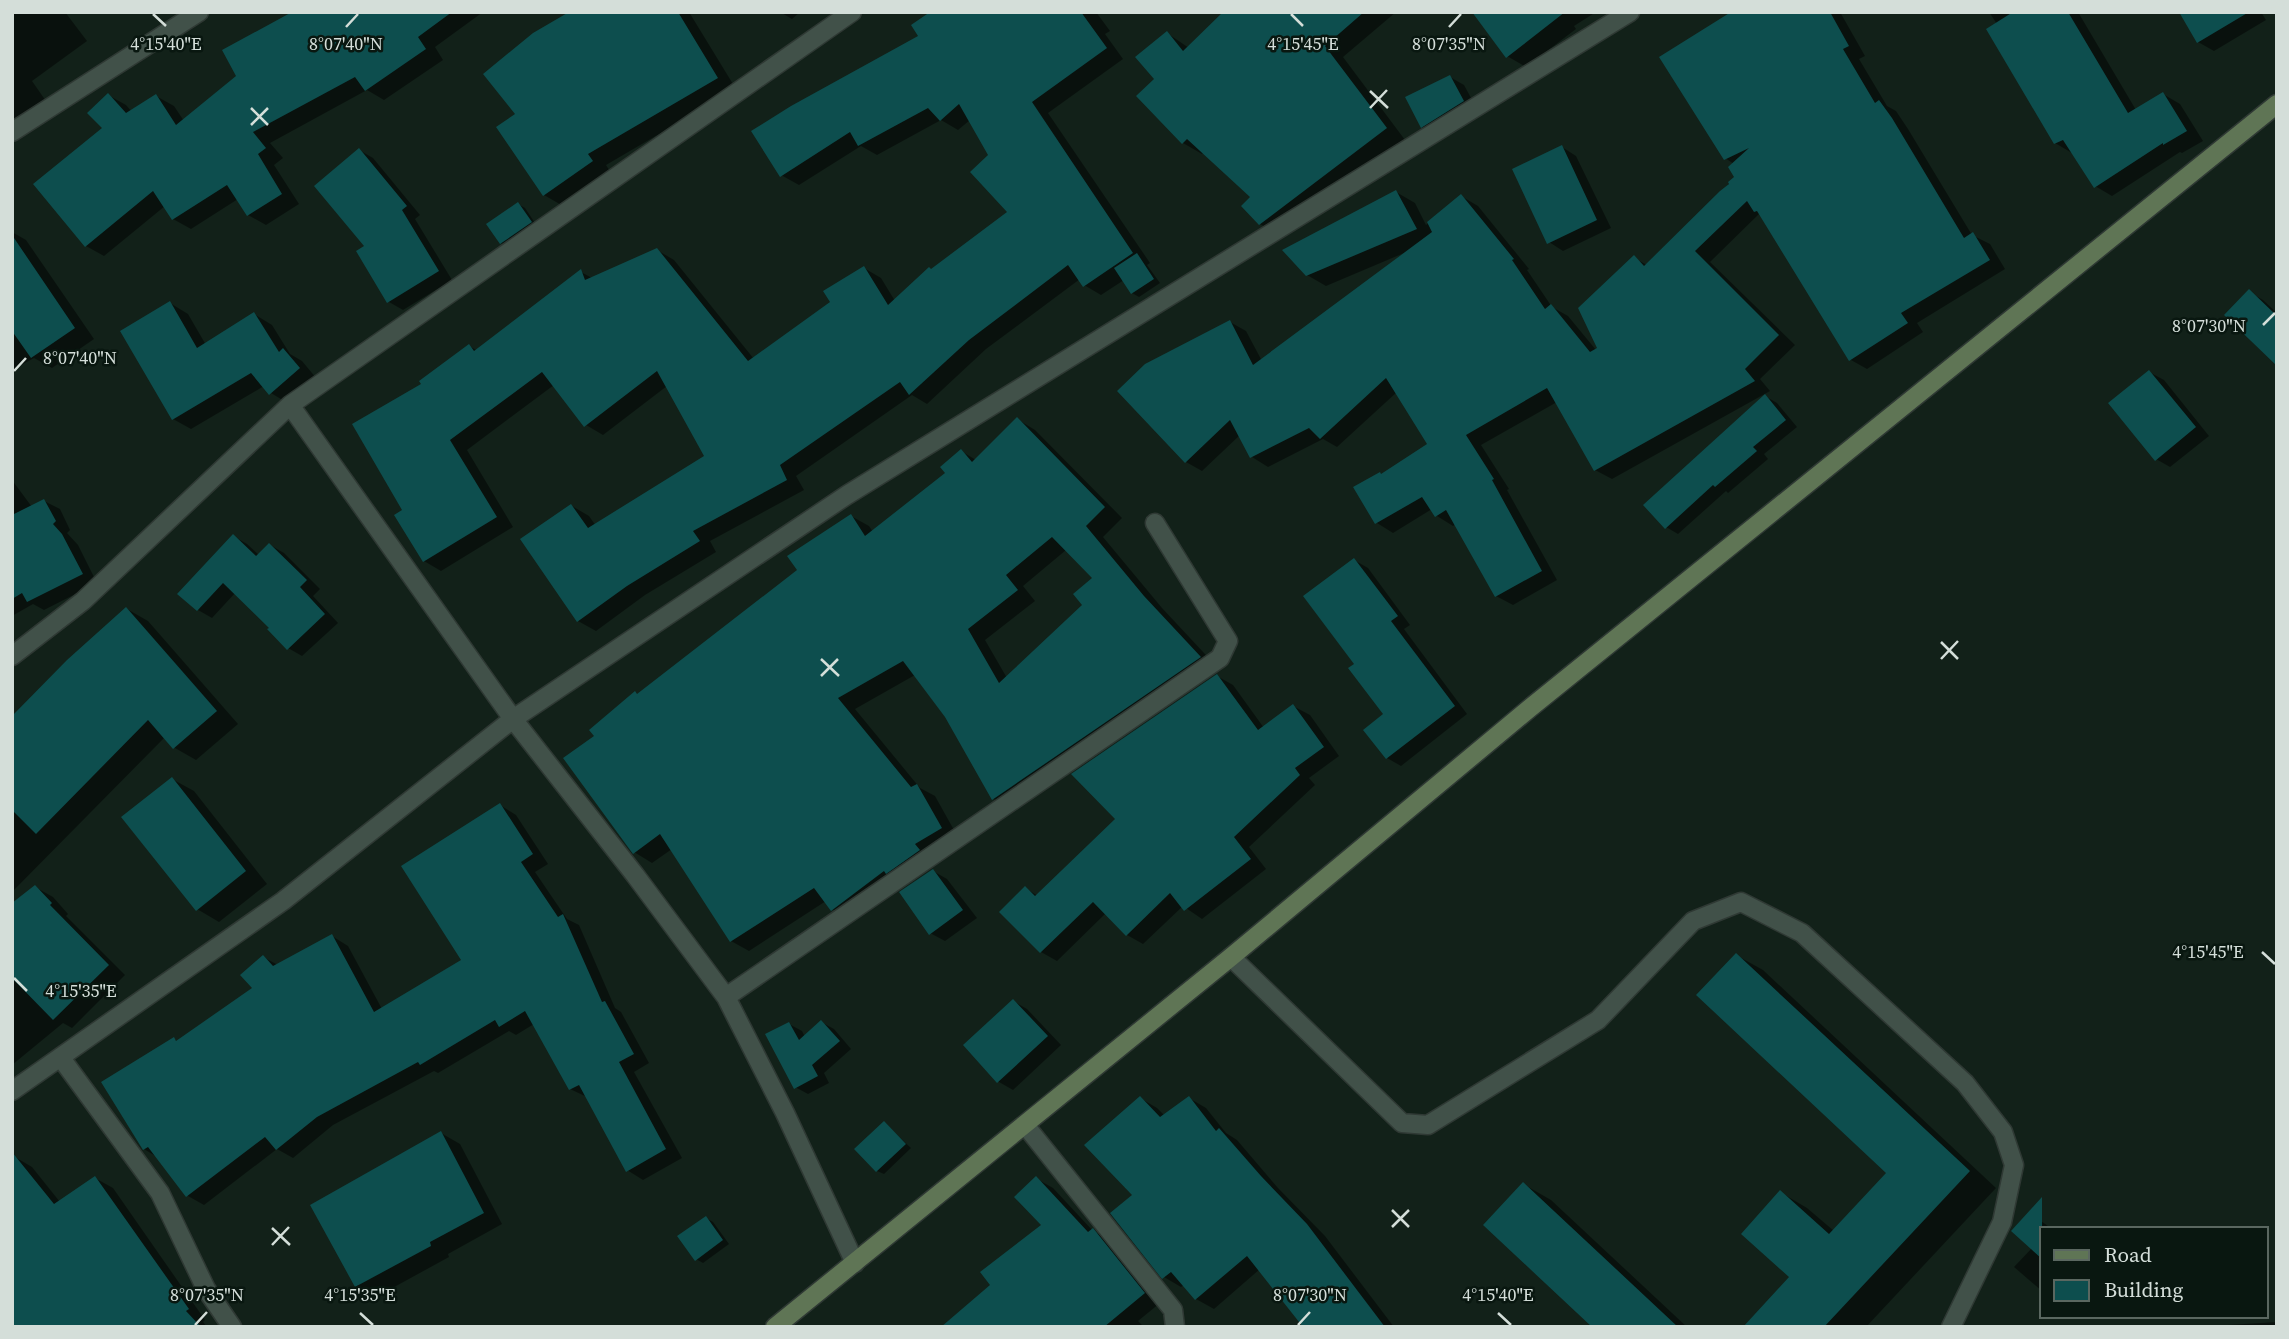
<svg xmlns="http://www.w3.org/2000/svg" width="2289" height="1339" viewBox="0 0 2289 1339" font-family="'Source Serif 4',serif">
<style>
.shadow{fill:#0007;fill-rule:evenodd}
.building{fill:#0d4e4e;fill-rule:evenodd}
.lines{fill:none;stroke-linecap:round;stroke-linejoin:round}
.street-casing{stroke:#2f3934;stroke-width:21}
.secondary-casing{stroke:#2f3934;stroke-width:21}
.street{stroke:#415149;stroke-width:18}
.secondary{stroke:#5f7555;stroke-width:18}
.ticks{fill:none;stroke:#d4ded9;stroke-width:2.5}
.ticks-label{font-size:18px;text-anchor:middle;fill:#d4ded9;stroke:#091710;stroke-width:5;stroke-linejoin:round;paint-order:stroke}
</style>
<rect width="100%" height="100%" fill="#122119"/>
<path class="shadow" d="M12 12H65L87 41 32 81 48 104 12 129Z
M296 12H483L435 47 443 60 384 100 367 90 270 143 283 158 274 165 299 204 266 225 248 215 238 199 191 229 173 219 165 206 104 256 86 246 105 128 108 95 126 105 132 112 156 96 174 106 184 121 238 76Z
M601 12H689L736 89 606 165 611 173 563 206 544 195Z
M780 12H800L792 19Z
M979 12H1096L1110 31 1105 34 1123 59 1048 113 1150 263 1147 265 1160 283 1139 297 1132 293 1124 280 1101 295 1084 285 1080 279 986 349 927 404 912 395 796 476 804 490 710 541 716 552 645 595 596 631 578 621 572 506 589 516 596 526 706 457 667 386 603 435 586 425 554 385 467 450 513 527 441 571 424 561 405 510 424 384 469 346 478 351 581 272 592 278 657 250 674 260 754 359 833 303 864 268 881 278 895 301 1009 213 990 155 970 120 958 130 941 120 877 155 861 146 799 185 781 175Z
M1225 12H1396L1343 57 1405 140 1279 235 1260 224 1252 197 1204 152 1202 154 1183 143 1156 79 1167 33 1189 48Z
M1474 12H1596L1574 26 1576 29 1526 67 1507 56Z
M1735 12H1840L1865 56 1859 59 1887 106 1896 111 1908 129 1972 235 1990 244 2005 269 1917 323 1923 332 1867 369 1851 360 1760 213 1710 262 1795 345 1760 379 1770 391 1612 479 1595 470 1557 402 1481 445 1509 489 1507 490 1557 580 1513 605 1496 596 1456 524 1453 526 1437 516 1432 509 1393 533 1377 523 1356 488 1382 475 1430 445 1397 392 1337 447 1323 439 1268 467 1252 457 1240 435 1202 471 1186 462 1230 322 1246 331 1262 361 1404 253 1326 286 1307 275 1396 192 1415 203 1426 225 1461 196 1478 206 1529 269 1527 270 1552 307 1568 316 1596 350 1599 348 1634 258 1647 265 1736 177 1734 164 1725 158Z
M1989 12H2078L2136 110 2163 94 2180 104 2203 141 2182 153 2180 152 2112 196 2095 186 2072 153 2055 143 1997 24Z
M2181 12H2261L2266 20 2214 51 2198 42Z
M1450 77 1464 85 1477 109 1436 135 1422 127Z
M1562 147 1576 156 1611 228 1563 251 1549 242Z
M359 150 373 158 420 215 415 219 452 280 403 310 389 302 367 247Z
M518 204 525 208 537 226 508 247 501 243Z
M12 232 26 240 94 339 52 368 34 358 12 370Z
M2249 292 2263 300 2277 313V362Z
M170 303 188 314 206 345 254 314 272 325 290 354 302 361 317 379 289 404 271 393 264 386 191 429 173 419Z
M2149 372 2164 380 2209 436 2170 467 2156 459Z
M1765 396 1777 403 1797 427 1764 454 1768 459 1728 493 1726 491 1678 534 1666 527Z
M1017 419 1035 430 1122 518 1103 537 1162 608 1218 668 1012 810 994 799 946 716 915 675 855 709 920 788 935 796 959 839 850 920 832 909 826 901 749 951 731 941 672 849 652 863 634 852 597 737 638 695 799 571 851 516 869 526 873 532 948 474 961 451 976 460ZM1066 550 1095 578 1085 605 1007 678 985 640 1035 601 1023 586Z
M12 480 32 507 44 501 60 509 70 530 67 533 78 545 97 583 44 610 33 604 12 616Z
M233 536 247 544 259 555 270 545 284 553 320 589 313 596 338 623 302 656 288 648 272 628 236 592 212 618 198 610Z
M1354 560 1368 568 1410 625 1404 629 1467 714 1401 766 1387 758 1385 714 1356 664Z
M127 609 148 621 238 724 196 760 175 748 165 737 12 892V718Z
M1217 676 1233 685 1264 728 1293 706 1310 715 1339 756 1309 778 1315 785 1249 847 1266 869 1202 919 1183 906 1143 944 1127 935 1106 913 1057 961 1041 952 1025 888 1038 896 1117 819Z
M172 779 194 791 267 884 219 922 197 909Z
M500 805 516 815 548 864 535 872 567 919 579 925 615 1008 621 1012 649 1063 634 1072 682 1158 643 1180 627 1170 587 1097 570 1089 534 1024 516 1035 509 1031 438 1073 434 1071 333 1125 293 1158 277 1149 204 1205 188 1196 157 1157 144 1149 174 1039 178 1042 255 989 263 957 278 965 332 936 348 946 382 1009 463 960Z
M933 871 947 879 977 918 945 941 930 933Z
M35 887 53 897 68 914 66 916 125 975 72 1028 63 1023 12 1065V905Z
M1736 955 1763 970 1996 1188 1866 1327H1745L1792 1276 1780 1192 1807 1208 1834 1231 1889 1173Z
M1013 1001 1027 1009 1061 1045 1013 1090 999 1082 965 1045Z
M821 1022 834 1029 851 1049 824 1073 829 1083 808 1094 795 1087 789 1024 802 1031 805 1037Z
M1140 1098 1157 1108 1165 1116 1189 1098 1206 1108 1226 1133 1237 1140 1278 1188 1325 1236 1394 1327H1305L1260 1269 1214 1309 1196 1299 1184 1285 1181 1287 1164 1277 1134 1195Z
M884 1123 911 1148 884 1174 877 1171Z
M441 1133 460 1144 502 1224 448 1254 449 1257 376 1297 356 1286Z
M15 1157 32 1167 60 1202 95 1178 113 1188 205 1320 203 1322 207 1327H12Z
M1037 1179 1053 1188 1093 1231 1109 1240 1160 1303 1138 1321 1144 1327H943L993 1285 1043 1225Z
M1523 1184 1551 1200 1687 1327H1595Z
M2030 1213 2052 1229H2042V1291L2014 1267 2032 1248Z
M706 1218 713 1222 729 1244 703 1263 696 1259Z
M2277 1322V1327H2228V1325Z"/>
<path class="building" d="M292 12H452L418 37 426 49 365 91 355 77 253 132 266 148 258 154 282 194 247 216 227 185 172 220 153 191 85 247 33 184 102 128 87 113 108 93 126 113 156 94 176 125 236 76 222 50Z
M569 12H678L718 78 588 154 593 161 543 196 496 127 515 114 483 74 533 33Z
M930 12H1081L1107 48 1032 102 1133 253 1083 287 1068 265 969 340 909 395 900 382 780 465 787 480 693 531 700 541 627 586 577 622 520 539 571 504 588 528 704 456 657 371 584 427 542 372 450 440 497 517 423 562 394 515 402 510 352 424 421 384 419 381 469 344 474 351 581 269 585 280 657 248 748 361 830 302 823 291 864 266 888 305 929 267 931 269 1007 212 970 172 988 155 959 104 940 121 928 108 858 146 850 132 780 177 751 131 791 106 918 36 911 25Z
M1223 12H1364L1325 46 1387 128 1259 225 1241 206 1250 197 1187 139 1182 144 1136 96 1154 79 1135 57 1167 31 1183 51Z
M1472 12H1565L1506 58Z
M1731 12H1830L1849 46 1843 49 1875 103 1879 100 1892 118 1964 238 1973 232 1990 260 1901 313 1908 323 1849 361 1757 211 1754 212 1747 201 1695 251 1779 335 1745 369 1755 381 1594 471 1547 388 1466 435 1494 479 1492 480 1542 571 1495 597 1446 510 1435 517 1422 497 1375 524 1353 487 1380 472 1381 474 1427 444 1386 378 1320 439 1309 428 1250 458 1230 420 1185 463 1117 391 1145 364 1230 320 1253 365 1432 232 1427 222 1461 194 1514 259 1512 260 1545 309 1551 304 1590 352 1597 348 1578 308 1634 255 1644 266 1720 191 1729 184 1728 182 1734 177 1728 167 1749 148 1724 160 1659 57Z
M2013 12H2068L2128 113 2163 92 2187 131 2163 145V143L2094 188 2063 140 2054 144 1986 29Z
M2179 12H2249L2197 43Z
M1450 75 1464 101 1421 128 1405 97Z
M1562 145 1597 220 1547 244 1512 169Z
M359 148 407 206 402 210 439 271 387 303 356 251 364 246 314 186Z
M1396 190 1417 229 1306 276 1282 250Z
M518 202 532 222 500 244 486 224Z
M12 235 75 328 31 358 12 331Z
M1137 253 1154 279 1131 294 1114 268Z
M2249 289 2277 316V366L2224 315Z
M170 301 197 348 254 312 279 352 283 348 300 368 269 395 251 373 172 420 120 331Z
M2149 370 2196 427 2155 461 2108 403Z
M1765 394 1786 420 1753 447 1757 451 1715 487 1713 485 1665 529 1643 505Z
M1017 417 1105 507 1086 526 1144 596 1201 657 992 800 945 717 903 661 838 698 911 787 917 784 942 828 915 844 920 850 886 874 884 871 831 911 814 888 730 942 660 834 633 854 563 758 594 736 589 730 635 691 637 694 797 570 787 556 851 514 865 536 945 473 940 467 961 449 972 462ZM1052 537 1092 578 1073 594 1082 605 999 683 968 629 1018 590 1006 575Z
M44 499 56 521 53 524 62 534 83 574 27 602 22 593 12 599V515Z
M233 534 256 556 269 543 307 580 300 587 325 614 287 650 267 629 269 628 223 583 197 611 177 594Z
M1354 558 1398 616 1391 621 1455 706 1386 759 1363 730 1383 714 1348 668 1354 664 1303 596Z
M126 607 217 711 173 749 148 720 36 834 12 810V716L67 660Z
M1217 674 1258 730 1293 704 1324 747 1295 768 1300 775 1234 837 1251 859 1184 911 1170 893 1126 936 1093 902 1040 953 999 912 1025 886 1035 896 1115 819 1071 774Z
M172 777 246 871 196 911 121 817Z
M500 803 533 854 521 862 558 917 563 914 602 1002 605 1001 634 1054 619 1062 666 1149 626 1172 579 1085 569 1090 525 1011 499 1027 495 1020 420 1065 418 1062 317 1117 276 1150 265 1137 186 1197 148 1147 143 1150 101 1082 174 1037 176 1041 252 988 240 975 263 955 273 966 332 934 374 1012 461 960 401 866Z
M933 869 963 910 929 935 899 892Z
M35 885 52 903 50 905 109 965 53 1020 12 978V903Z
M1736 953 1970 1171 1824 1327H1743L1789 1277 1741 1234 1780 1190 1829 1234 1886 1173 1696 995Z
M1013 999 1048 1036 997 1083 963 1045Z
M821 1020 840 1041 812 1065 818 1076 794 1089 765 1034 789 1022 799 1040Z
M1140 1096 1160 1117 1189 1096 1216 1131 1219 1128 1261 1176 1307 1224 1385 1327H1303L1247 1256 1195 1300 1171 1272 1162 1279 1110 1213 1132 1195 1084 1145Z
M884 1121 906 1144 876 1172 854 1149Z
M441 1131 484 1213 430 1242 431 1246 355 1287 310 1205Z
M12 1152 54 1204 95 1176 189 1309 186 1311 201 1327H12Z
M1036 1176 1088 1232 1093 1228 1145 1293 1104 1327H941L990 1285 980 1272 1041 1225 1014 1197Z
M1523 1182 1678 1327H1592L1483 1225Z
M2042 1197V1259L2011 1231Z
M706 1216 723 1240 695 1261 677 1236Z"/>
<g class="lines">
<g class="street-casing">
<path id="street" d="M12 132 199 12
M290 405 513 719 635 875 726 997 785 1113 855 1263
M12 656 83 601 290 405 852 12
M1231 957 1402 1123 1428 1125 1598 1020 1693 921 1741 902 1802 933 1965 1083 2003 1132 2014 1165 2002 1222 1951 1327
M726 997 1220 658 1228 641 1155 523
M61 1058 160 1193 206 1289 232 1327
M12 1091 283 901 513 719 847 495 1630 12
M1025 1125 1173 1310 1175 1327"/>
</g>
<g class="secondary-casing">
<path id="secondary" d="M775 1327 1231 957 1530 708 2277 104"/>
</g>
<use href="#street" class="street"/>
<use href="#secondary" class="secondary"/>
</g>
<path class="ticks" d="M153 14 166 26M1291 14 1303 26M346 27 358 14M1449 27 1461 14M1370 91 1388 108M251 108 268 125M1370 108 1387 90M251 125 268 108M2263 325 2275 313M14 371 26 358M1941 642 1958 659M821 659 839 676M1941 659 1958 641M821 676 838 659M2262 952 2275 964M14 978 27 991M1392 1210 1409 1227M1392 1227 1409 1210M272 1228 290 1245M272 1245 289 1227M360 1313 373 1325M1498 1313 1511 1325M195 1325 207 1312M1298 1325 1310 1312"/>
<g class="ticks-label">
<text x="166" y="50">4°15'40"E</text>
<text x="1303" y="50">4°15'45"E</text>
<text x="346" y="50">8°07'40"N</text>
<text x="1449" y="50">8°07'35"N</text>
<text x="2209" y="332">8°07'30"N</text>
<text x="80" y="364">8°07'40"N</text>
<text x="2208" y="958">4°15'45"E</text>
<text x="81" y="997">4°15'35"E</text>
<text x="207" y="1301">8°07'35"N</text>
<text x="1310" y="1301">8°07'30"N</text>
<text x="360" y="1301">4°15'35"E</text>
<text x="1498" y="1301">4°15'40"E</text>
</g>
<rect width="2289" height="1339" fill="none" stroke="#d4ded9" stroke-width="28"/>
<rect x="2040" y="1227" width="228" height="91" fill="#091710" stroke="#5a6760" stroke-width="2"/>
<rect x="2054" y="1250" width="35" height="10" fill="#5f7555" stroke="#5a6760" stroke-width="2"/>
<text x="2104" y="1262" font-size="21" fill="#d4ded9">Road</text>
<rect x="2054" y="1280" width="35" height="21" fill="#0d4e4e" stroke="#5a6760" stroke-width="2"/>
<text x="2104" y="1297" font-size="21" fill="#d4ded9">Building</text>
</svg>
